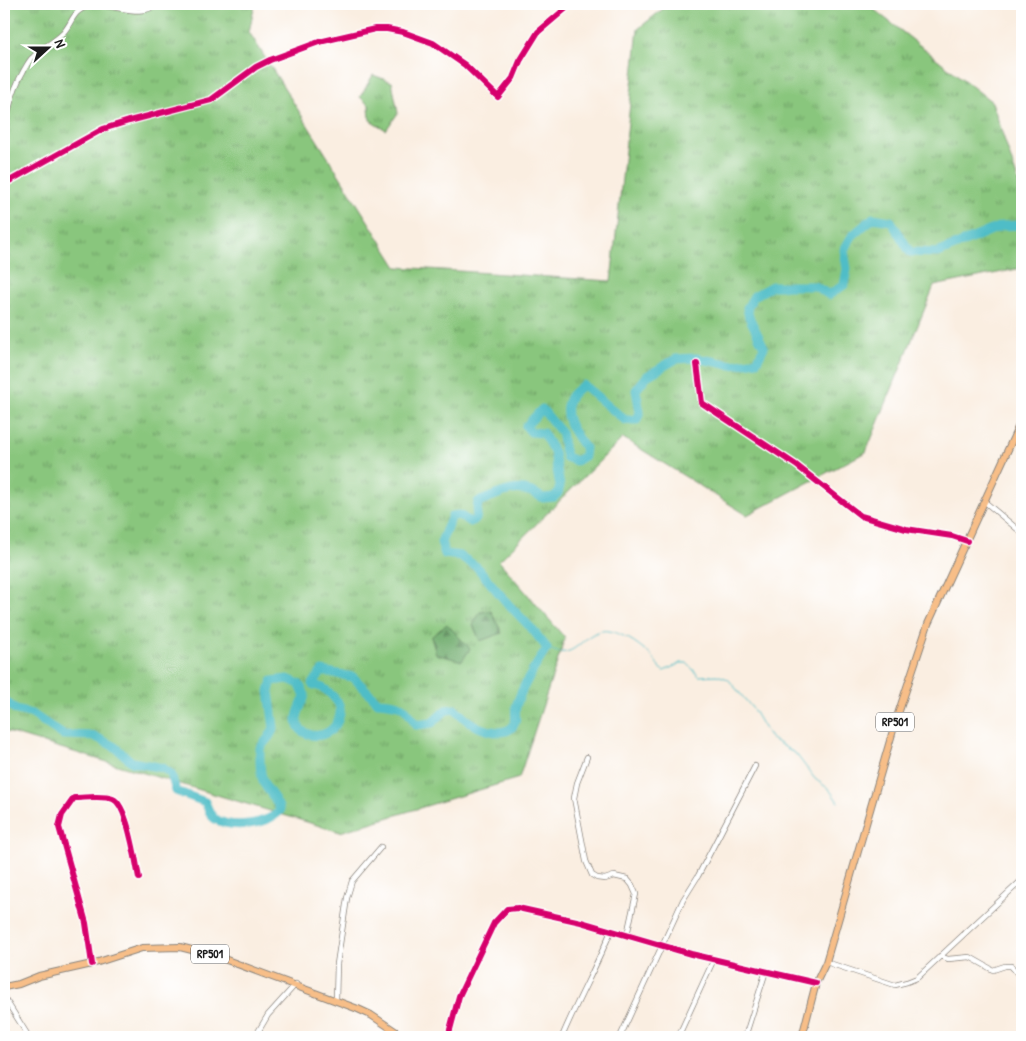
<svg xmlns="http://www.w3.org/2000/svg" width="1026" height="1041" viewBox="0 0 1026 1041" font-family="'Patrick Hand',sans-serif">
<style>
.grass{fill:url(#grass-tufts);stroke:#52714c}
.forest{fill:url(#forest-firs);stroke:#456444}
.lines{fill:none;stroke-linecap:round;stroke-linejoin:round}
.stream{stroke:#4fbdc7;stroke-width:1}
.river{stroke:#4fbdc7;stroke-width:9}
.street-casing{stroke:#8b857e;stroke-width:6}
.primary-casing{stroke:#8b857e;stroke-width:8}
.street{stroke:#fff;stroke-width:4.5}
.primary{stroke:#f7be88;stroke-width:6}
.cycleway-casing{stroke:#fff;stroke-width:9}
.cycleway{stroke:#d6006c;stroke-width:6}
.labels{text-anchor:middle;stroke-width:4.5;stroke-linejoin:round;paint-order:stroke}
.shield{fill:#fff;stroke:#606060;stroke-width:1}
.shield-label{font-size:12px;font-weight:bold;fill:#1c1c1c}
</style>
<defs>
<pattern id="grass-tufts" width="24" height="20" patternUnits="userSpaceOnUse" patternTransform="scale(1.25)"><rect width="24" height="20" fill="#89c67d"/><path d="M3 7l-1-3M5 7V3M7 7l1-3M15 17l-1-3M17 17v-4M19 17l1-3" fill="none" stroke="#6fa066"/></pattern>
<pattern id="forest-firs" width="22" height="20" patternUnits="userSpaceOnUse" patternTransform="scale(1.25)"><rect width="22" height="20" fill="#6eab6c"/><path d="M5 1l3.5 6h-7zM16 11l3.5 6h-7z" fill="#5a8a58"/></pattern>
</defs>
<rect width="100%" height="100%" fill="#fff"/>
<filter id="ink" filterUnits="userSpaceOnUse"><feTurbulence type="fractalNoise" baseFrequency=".02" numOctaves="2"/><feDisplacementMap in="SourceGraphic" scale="10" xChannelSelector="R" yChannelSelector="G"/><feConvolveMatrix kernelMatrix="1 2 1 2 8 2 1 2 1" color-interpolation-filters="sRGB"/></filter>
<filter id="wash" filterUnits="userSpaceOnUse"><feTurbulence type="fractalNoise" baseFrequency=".0096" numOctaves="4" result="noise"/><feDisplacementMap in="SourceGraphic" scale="20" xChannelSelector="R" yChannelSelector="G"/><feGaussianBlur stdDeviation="1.12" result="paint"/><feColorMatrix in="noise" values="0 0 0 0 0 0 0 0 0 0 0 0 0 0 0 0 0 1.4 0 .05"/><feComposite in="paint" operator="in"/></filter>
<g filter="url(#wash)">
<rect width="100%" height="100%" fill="#faeee1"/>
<path class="grass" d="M4 4H255L249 32 397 267 611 281 638 29 669 4H867L992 102 1022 193V268L934 286 866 452 747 515 623 438 499 561 565 638 519 778 340 832 4 731Z
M373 75 392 82 398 113 386 130 370 120 369 105 360 97Z"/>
<path class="forest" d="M491 611 502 633 480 641 473 625 480 612Z
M447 624 470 649 462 661 436 654 431 637Z"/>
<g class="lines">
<path class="stream" d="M547 648C575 663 579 636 601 631 617 627 654 652 659 668L664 671 681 663H687L699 676 717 675 728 679 753 709 770 738 796 754 815 779 829 789 838 802"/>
<path class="river" d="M4 700 16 710 32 714 63 735 94 736 115 747 132 762 163 768 171 774 176 791 205 802C208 808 210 816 215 819 232 829 266 825 280 811 278 801 272 796 266 787 259 775 260 761 260 748L269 737 274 728 269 691 272 681 288 679 299 684 305 695C303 704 296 712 297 721 299 735 317 739 328 732 336 728 343 714 339 705 338 701 330 693 326 690 323 687 316 686 312 684L322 671 353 677 378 702C402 704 404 704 416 725L432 723 446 710 455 709C460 713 464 719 470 722 479 729 500 736 510 729 519 723 514 714 516 707 521 687 536 666 547 648L532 629 508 604 477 567 460 556 445 554 441 542 452 516 459 515 470 522 476 519 478 502C503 493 518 481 543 498L554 497 558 493 560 486 554 452 543 433 531 432 526 426 542 409 561 432 566 457 576 461 584 456 585 448C574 433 559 415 571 396 574 392 579 388 583 385L625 420H637L640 412 636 390 647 376 676 359 696 358 732 365 757 361 764 347 749 317 747 308 754 296 772 286H815L829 295 844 285 847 269 844 250 852 236 873 218 891 221 910 252 938 253 1001 226 1022 225"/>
</g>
</g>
<g filter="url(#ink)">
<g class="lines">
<g class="street-casing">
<path id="street" d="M4 147C6 119 10 94 24 70 27 65 29 60 33 57 41 48 54 42 63 33 73 22 72 11 89 6 105 1 145 20 155 4
M4 184 103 129 129 121 211 100 256 67 270 60 319 42 375 29H387L403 32 433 43 465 65 498 97 513 78 520 61 538 32 571 4
M697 364 702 403 796 465 861 516 906 529 952 536 967 541
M985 502 1022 533
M587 757 577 783 574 798 586 861 592 875 597 878 605 879 614 876 627 879 632 885 636 894 627 935
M940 956 948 959 970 957 993 970 1005 966H1011L1018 974 1022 984
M826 962 895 985 907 982 917 978 1022 880
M92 964 86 923 59 827 62 815 74 798C85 798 102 795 113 799 127 804 136 862 139 878
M4 997 29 1037
M336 1000 337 964 347 898 352 881 381 847
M255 1037 268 1015 296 984
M448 1037 459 996 494 923 507 909 518 908 581 922 691 954 816 983
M562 1037C577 1001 596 967 611 931
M620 1037 683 900 698 876 755 766
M678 1037 714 959
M745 1037 766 971"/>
</g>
<g class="primary-casing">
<path id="primary" d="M4 987 19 984 39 976 92 964 142 948 180 947 216 956 358 1009 371 1015 404 1037
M802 1037 816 983 826 962 896 720 928 624 1022 419"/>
</g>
<use href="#street" class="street"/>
<use href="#primary" class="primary"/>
<g class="cycleway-casing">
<path id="cycleway" d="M4 184 103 129 129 121 211 100 256 67 270 60 319 42 375 29H387L403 32 433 43 465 65 498 97 513 78 520 61 538 32 571 4
M697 364 702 403 796 465 861 516 906 529 952 536 967 541
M92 964 86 923 59 827 62 815 74 798C85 798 102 795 113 799 127 804 136 862 139 878
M448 1037 459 996 494 923 507 909 518 908 581 922 691 954 816 983"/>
</g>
<use href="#cycleway" class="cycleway"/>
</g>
</g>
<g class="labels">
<g class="shield">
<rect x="876" y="712.5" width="38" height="19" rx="4"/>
<rect x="191" y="944.5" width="38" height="19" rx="4"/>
</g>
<g class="shield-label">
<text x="895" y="726">RP501</text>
<text x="210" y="958">RP501</text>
</g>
</g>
<rect width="1026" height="1041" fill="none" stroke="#fff" stroke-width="20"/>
<g transform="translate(48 48) rotate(69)" stroke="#ffffff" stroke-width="4" paint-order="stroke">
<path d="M0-4L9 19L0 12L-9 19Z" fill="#1c1c1c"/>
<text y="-8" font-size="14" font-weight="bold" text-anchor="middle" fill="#1c1c1c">N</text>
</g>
</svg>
